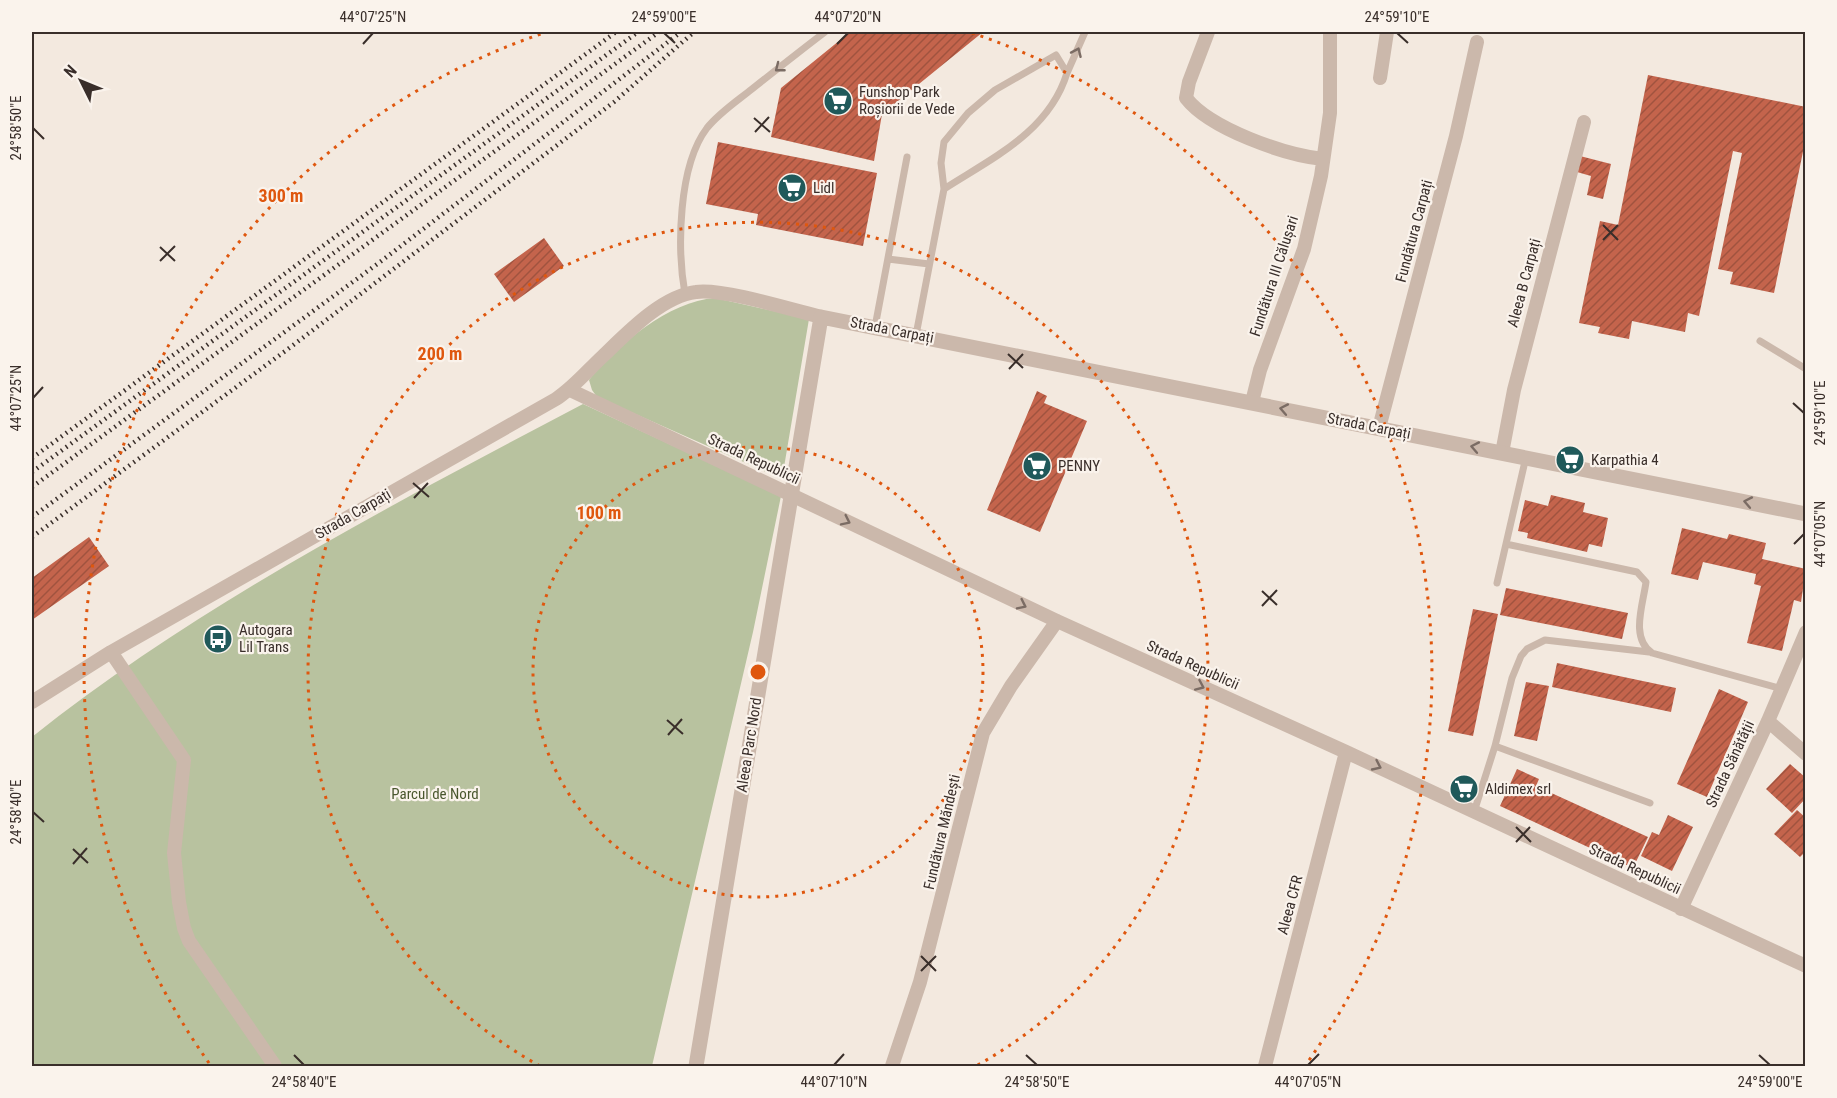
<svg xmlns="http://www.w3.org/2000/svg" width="1837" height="1098" viewBox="0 0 1837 1098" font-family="'Roboto Condensed',sans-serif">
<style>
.green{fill:#b8c29f}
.building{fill:url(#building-hatch)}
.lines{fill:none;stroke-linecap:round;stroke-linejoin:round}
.service{stroke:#cbb8ab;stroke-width:7}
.minor{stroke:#cbb8ab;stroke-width:14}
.tertiary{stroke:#cbb8ab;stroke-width:15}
.rail{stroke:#392e2a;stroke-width:4.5;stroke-dasharray:1.5 4.5;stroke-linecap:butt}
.oneway{stroke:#7b6c64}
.ticks{fill:none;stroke:#392e2a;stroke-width:2}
.ring{fill:none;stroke:#df570e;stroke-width:3;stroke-dasharray:3 6}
.labels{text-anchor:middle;stroke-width:4.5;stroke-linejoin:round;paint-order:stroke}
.poi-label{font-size:15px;fill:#392e2a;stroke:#faf3ec;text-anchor:start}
.street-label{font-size:15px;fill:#392e2a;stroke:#faf3ec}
.park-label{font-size:15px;fill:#4a572e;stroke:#faf3ec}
.centre{fill:#df570e;stroke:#faf3ec;stroke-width:3}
.ring-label{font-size:18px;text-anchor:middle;font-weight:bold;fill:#df570e;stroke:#faf3ec;stroke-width:4.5;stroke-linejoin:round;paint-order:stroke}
.neatline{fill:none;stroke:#392e2a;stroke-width:2}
.ticks-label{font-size:15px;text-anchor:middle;fill:#392e2a}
</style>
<defs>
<pattern id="building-hatch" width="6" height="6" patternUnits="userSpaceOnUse" patternTransform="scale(1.5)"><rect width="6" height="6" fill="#c4644c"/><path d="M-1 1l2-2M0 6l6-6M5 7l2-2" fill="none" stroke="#a0533f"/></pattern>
</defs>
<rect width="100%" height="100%" fill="#f3e9df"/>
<path class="green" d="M715 298 809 319 782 479 597 397 592 390 589 380C617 345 669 301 715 298Z
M583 404 781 496 753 632 652 1066H32V737C200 603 394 504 583 404Z"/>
<path class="building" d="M850 32H983L882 114 874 161 771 137 781 88Z
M1648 75 1806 107V137L1774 293 1730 284 1733 272 1718 269 1742 153 1733 151 1699 316 1688 313 1685 332 1632 321 1629 339 1598 333 1600 327 1579 323 1600 221 1618 225Z
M718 142 877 173 863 246 756 225 758 214 706 204Z
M1580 156 1611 164 1603 199 1587 195 1591 176 1577 172Z
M544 238 564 266 514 302 494 274Z
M1037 391 1047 396 1044 403 1087 421 1040 532 987 510Z
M1551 495 1585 503 1583 512 1608 518 1602 547 1589 544 1587 552 1527 538 1528 533 1518 531 1525 500 1548 506Z
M1682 528 1727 539 1729 534 1766 543 1762 559 1806 569 1801 602 1794 600 1782 651 1747 643 1761 586 1754 584 1756 574 1703 562 1698 580 1671 574Z
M89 537 109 566 32 620V578Z
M1506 588 1628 613 1622 639 1500 615Z
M1473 609 1498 614 1473 736 1448 731Z
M1557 663 1676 688 1671 712 1552 687Z
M1526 682 1549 686 1537 741 1514 736Z
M1719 689 1748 702 1707 797 1677 784Z
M1790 764 1806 778V798L1792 813 1766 789Z
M1517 769 1539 779 1536 786 1648 837 1633 868 1500 806Z
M1797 810 1806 818V851L1800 857 1774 834Z
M1668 815 1693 827 1672 871 1641 856 1652 832 1659 835Z"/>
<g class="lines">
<path class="service" d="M1067 73 1085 32
M888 259 929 264
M685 294C677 249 678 166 707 128 719 113 737 101 752 89 776 70 800 51 825 32
M875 327 907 157
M916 335 944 189C992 158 1049 132 1067 73L1056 55 995 90 968 113 944 142 941 163 944 189
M1760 341 1806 369
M1506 544 1637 572 1646 582C1643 605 1630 638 1652 653L1782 689
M1497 583 1526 457
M1495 746 1650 803
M1474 812 1495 746 1512 678 1521 656 1527 649 1545 640 1649 652"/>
<path class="minor" d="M1208 32 1189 82 1186 98C1210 129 1285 155 1323 159
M1380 78 1387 32
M570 390 1057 621 1346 752 1806 966
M1252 402 1260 370 1304 249 1321 176 1330 113V32
M1379 428 1456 136 1477 42
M1502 453 1514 390 1584 122
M111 652 184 760 174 853 179 902 184 928 189 941 275 1066
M32 702 111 652 556 399C574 387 587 371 603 356 627 333 662 296 696 292 722 288 793 310 821 317
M1768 721 1806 754
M1681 909 1768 721 1806 632
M892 1066 920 982 983 733 1011 686 1057 621
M1265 1066 1346 752"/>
<path class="tertiary" d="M696 1066 821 317 1806 514"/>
<path class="rail" d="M32 458 616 32
M32 472 638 32
M32 487 659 32
M32 517 380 262 681 32
M32 537 288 349 614 102 694 32"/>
</g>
<defs><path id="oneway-chevron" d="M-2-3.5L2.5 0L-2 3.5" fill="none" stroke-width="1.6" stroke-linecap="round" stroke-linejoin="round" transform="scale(1.5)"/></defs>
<g class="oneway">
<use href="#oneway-chevron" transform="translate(1077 52) rotate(-66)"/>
<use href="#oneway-chevron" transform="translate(779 68) rotate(142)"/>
<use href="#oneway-chevron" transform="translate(1284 409) rotate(-169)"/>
<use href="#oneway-chevron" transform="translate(1475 447) rotate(-169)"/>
<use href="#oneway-chevron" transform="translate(1748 502) rotate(-169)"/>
<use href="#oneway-chevron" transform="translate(846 521) rotate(26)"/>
<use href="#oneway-chevron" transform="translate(1022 605) rotate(26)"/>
<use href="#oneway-chevron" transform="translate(1200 686) rotate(24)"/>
<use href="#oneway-chevron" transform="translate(1377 766) rotate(25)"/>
</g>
<path class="ticks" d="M664 33 675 43M1397 33 1408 43M363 44 373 33M837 44 848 33M754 118 770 132M33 128 44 139M755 132 769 117M1603 225 1618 240M1603 240 1618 225M160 247 175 261M160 261 175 246M1008 354 1023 368M1009 369 1023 354M33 398 43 387M1793 403 1804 413M413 483 429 497M414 498 428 483M1794 544 1804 534M1262 591 1277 605M1262 606 1277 590M667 720 683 734M668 735 682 719M33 812 44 822M1516 827 1531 842M1516 842 1530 827M73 849 88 863M73 864 87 848M921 956 936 971M921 971 936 956M294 1055 304 1065M1026 1055 1037 1065M1759 1055 1770 1065M834 1065 844 1054M1308 1065 1319 1054"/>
<g class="ring">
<circle cx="758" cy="672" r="225"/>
<path d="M540 1066A450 450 0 1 1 976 1066"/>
<path d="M209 1063A674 674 0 0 1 544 33M972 33A674 674 0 0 1 1307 1063"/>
</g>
<defs>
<g id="supermarket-disc" transform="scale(1.5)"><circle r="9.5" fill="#20595a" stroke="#faf3ec"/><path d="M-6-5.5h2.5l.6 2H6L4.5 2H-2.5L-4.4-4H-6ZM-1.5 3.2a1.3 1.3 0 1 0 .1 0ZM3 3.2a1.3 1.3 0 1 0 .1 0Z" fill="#fff"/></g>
<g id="bus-disc" transform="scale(1.5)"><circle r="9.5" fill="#20595a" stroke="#faf3ec"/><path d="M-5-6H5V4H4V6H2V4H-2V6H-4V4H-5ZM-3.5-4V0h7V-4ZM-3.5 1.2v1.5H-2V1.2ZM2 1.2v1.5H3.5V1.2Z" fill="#fff"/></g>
</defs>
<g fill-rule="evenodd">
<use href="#supermarket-disc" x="838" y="101"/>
<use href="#supermarket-disc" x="792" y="188"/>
<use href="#supermarket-disc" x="1570" y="460"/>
<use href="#supermarket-disc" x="1037" y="466"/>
<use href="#bus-disc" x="218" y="639"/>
<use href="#supermarket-disc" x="1464" y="789"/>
</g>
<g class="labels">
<g class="poi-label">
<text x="859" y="97">Funshop Park<tspan x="859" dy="17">Roșiorii de Vede</tspan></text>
<text x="813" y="193">Lidl</text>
<text x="1591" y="465">Karpathia 4</text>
<text x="1058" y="471">PENNY</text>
<text x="239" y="635">Autogara<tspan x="239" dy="17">Lil Trans</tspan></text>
<text x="1485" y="794">Aldimex srl</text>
</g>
<g class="street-label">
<text transform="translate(1414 231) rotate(-75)" y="5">Fundătura Carpați</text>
<text transform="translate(1274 276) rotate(-72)" y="5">Fundătura III Călușari</text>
<text transform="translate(1524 283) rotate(-75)" y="5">Aleea B Carpați</text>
<text transform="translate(892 330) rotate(11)" y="5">Strada Carpați</text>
<text transform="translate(1369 426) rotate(11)" y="5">Strada Carpați</text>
<text transform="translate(754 459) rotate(25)" y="5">Strada Republicii</text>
<text transform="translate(353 514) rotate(-30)" y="5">Strada Carpați</text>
<text transform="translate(1193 665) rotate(24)" y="5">Strada Republicii</text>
<text transform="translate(749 745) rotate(-81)" y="5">Aleea Parc Nord</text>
<text transform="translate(1730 764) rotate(-65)" y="5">Strada Sănătății</text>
<text transform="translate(942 832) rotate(-77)" y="5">Fundătura Măndești</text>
<text transform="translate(1635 869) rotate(25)" y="5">Strada Republicii</text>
<text transform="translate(1290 905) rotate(-75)" y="5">Aleea CFR</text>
</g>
<g class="park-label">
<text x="435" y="799">Parcul de Nord</text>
</g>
</g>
<circle cx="758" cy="672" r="9" class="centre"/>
<g class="ring-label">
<text x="281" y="202">300 m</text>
<text x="440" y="360">200 m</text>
<text x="599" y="519">100 m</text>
</g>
<rect width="1837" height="1098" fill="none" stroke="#faf3ec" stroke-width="66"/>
<g transform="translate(81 81) rotate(313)" stroke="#faf3ec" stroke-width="4.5" paint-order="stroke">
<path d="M0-4.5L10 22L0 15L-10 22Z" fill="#392e2a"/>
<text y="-9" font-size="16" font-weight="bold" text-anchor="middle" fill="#392e2a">N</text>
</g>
<rect x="33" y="33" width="1771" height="1032" class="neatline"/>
<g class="ticks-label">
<text x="373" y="22">44°07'25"N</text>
<text x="664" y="22">24°59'00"E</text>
<text x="848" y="22">44°07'20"N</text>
<text x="1397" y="22">24°59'10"E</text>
<text transform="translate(16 128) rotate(-90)" y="5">24°58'50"E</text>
<text transform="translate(16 398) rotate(-90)" y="5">44°07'25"N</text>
<text transform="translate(1820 413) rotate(-90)" y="5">24°59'10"E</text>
<text transform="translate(1820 534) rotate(-90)" y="5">44°07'05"N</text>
<text transform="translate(16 812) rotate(-90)" y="5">24°58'40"E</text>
<text x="304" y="1087">24°58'40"E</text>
<text x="834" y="1087">44°07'10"N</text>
<text x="1037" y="1087">24°58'50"E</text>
<text x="1308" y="1087">44°07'05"N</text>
<text x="1770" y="1087">24°59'00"E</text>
</g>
</svg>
